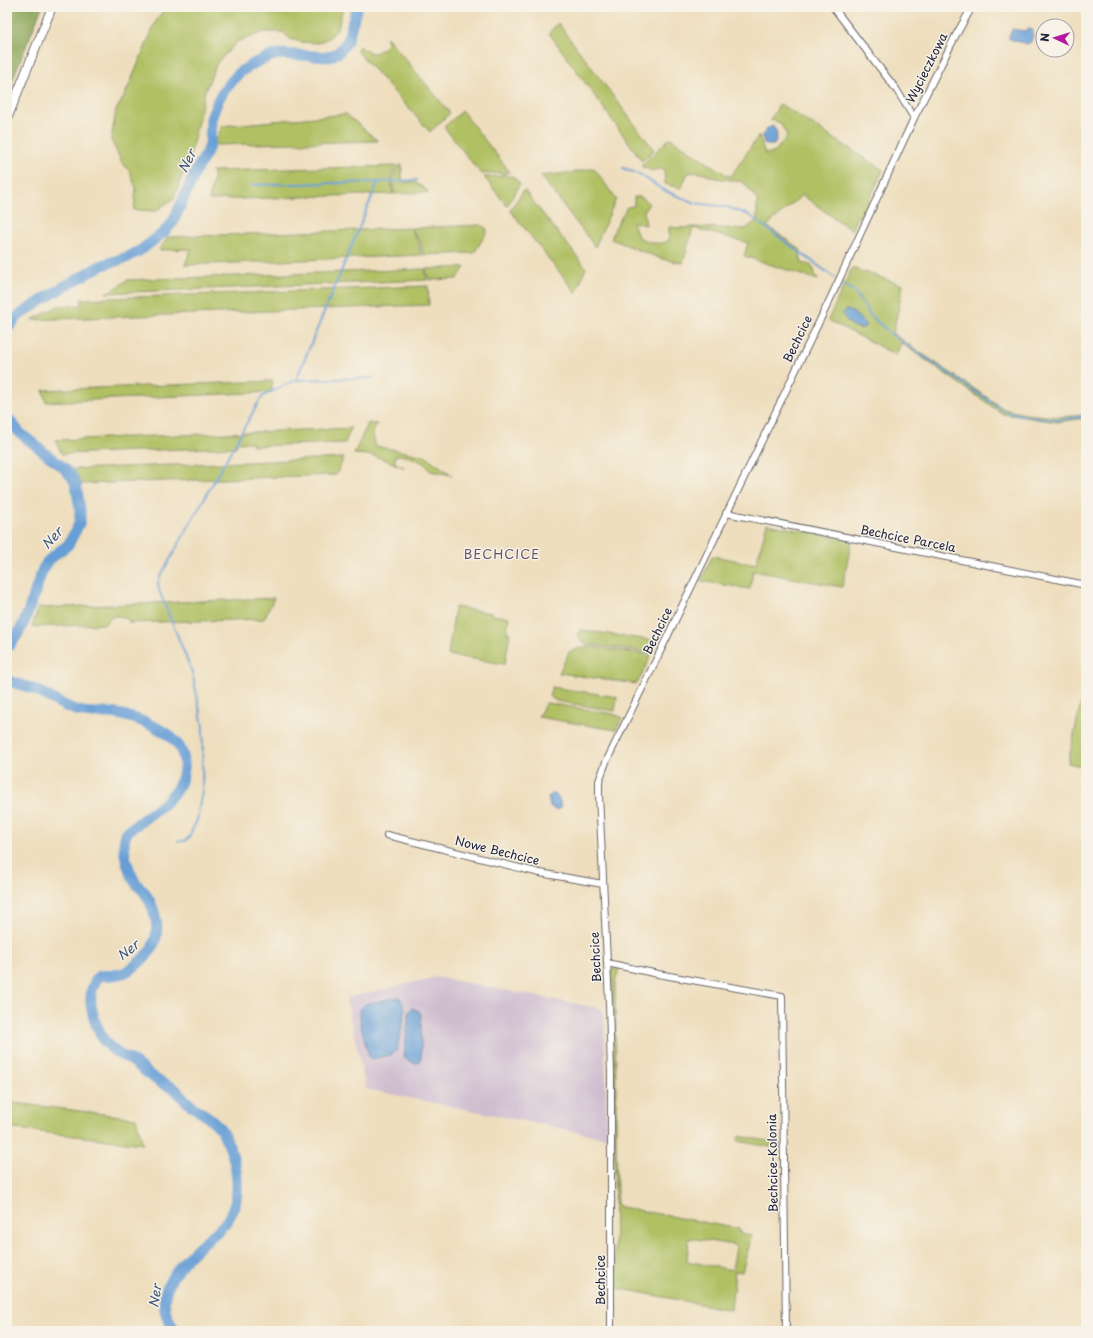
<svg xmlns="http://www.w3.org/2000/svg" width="1093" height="1338" viewBox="0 0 1093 1338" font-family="'Playpen Sans',sans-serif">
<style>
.industrial{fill:#cfbdd0}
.green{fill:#b0c064;stroke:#697150;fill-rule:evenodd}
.forest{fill:#8ca65a;stroke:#57644a}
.water{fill:#669ed5;stroke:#446088}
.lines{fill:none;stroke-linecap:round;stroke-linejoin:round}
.stream{stroke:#669ed5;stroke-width:2}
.river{stroke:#669ed5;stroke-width:11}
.minor-casing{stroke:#696468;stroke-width:8}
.major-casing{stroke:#696468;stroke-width:10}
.minor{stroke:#fff;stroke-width:6}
.major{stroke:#fff;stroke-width:8}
.labels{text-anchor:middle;stroke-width:3;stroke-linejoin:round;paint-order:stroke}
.street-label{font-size:12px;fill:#22223b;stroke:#f7f3e8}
.water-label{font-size:13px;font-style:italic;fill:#3d5479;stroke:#f7f3e8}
.neighbourhood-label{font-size:13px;letter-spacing:1px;fill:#664e6a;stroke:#f7f3e8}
</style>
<rect width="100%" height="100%" fill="#f7f3e8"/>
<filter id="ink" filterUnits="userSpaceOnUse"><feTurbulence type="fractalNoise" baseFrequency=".025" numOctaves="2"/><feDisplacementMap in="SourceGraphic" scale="8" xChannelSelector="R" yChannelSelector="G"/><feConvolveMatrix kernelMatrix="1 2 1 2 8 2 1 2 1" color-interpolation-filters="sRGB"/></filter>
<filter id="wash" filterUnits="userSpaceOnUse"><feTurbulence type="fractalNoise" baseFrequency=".012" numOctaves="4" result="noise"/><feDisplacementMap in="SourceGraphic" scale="16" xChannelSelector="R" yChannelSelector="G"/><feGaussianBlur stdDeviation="0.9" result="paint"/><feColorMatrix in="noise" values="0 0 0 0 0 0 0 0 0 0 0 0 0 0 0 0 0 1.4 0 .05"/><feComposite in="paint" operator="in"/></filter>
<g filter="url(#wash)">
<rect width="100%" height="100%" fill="#eedebd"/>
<path class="industrial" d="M436 977 598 1008 602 1011 604 1015 607 1138 366 1089 346 998Z"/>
<path class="green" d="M166 7H343L338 28 329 38 318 43 301 42 290 39 283 32H264L237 42 217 63 205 91 191 152 174 198 156 211 134 210 136 188 130 172 121 161 111 140 116 110 124 97 157 19Z
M558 23 654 150 642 161 549 33Z
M387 37 450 113 430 132 357 51 359 46C371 55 375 56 387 45Z
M780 104 883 170 861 217 858 215 851 230 802 195 767 226 801 250 800 256 802 263 811 265 818 280 744 256 748 243 693 228 683 263 662 259 611 239 615 228 627 207 634 206V197C642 196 644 198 649 204L644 211 646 225 633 222 638 237C649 242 657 246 669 241V227L680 228 694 227 745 229 755 222 757 219V199L743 182 716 178 698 172 688 173 681 188 665 184 664 170 659 169 652 171 641 166 670 138 728 176H731L759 135 765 154 775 152 787 136C783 127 780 120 770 120Z
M462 111 510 172H505L506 176H513L520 184 507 206 484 177 502 176V173L481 174 444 127Z
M346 114 378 141 214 145 222 126Z
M402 165V180H404V182H415L429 192 394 194C392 183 392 175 399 166Z
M397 166C390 175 390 183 393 194L209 200 212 184 214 179 212 171Z
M594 168 616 199 595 247 541 176 575 172Z
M524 190 586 268 576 293 510 210Z
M481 225 487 229V232L474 253 423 255 421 244 411 228Z
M410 228 419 244 421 255 185 265 191 249 159 250 168 237Z
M465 267 457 279 429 280 426 269Z
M852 268 903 285 893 334 1004 409 1025 414 1057 417 1086 415V418L1057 422 1003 414 901 343 896 355 828 320ZM846 310 853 312 865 324V326L861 329C853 327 846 322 843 314Z
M425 269 427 280 106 293C114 288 120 287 126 280Z
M428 286 429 305 32 320 58 306 82 305 81 299Z
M273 381 271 392 46 402 43 390Z
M368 423 377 424C372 432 373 437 376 446L425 456 452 475 430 471C425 460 409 456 397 455L395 456V463L404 467C397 466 393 463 386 460 376 456 365 454 354 454Z
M351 428 345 443 253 446 252 442 237 443 236 447 62 454 55 440Z
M344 458 336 475 81 484 73 469Z
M767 524 852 540 842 587 753 571 750 589 701 581 712 556 756 564Z
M274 598 264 619 129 623V620C120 615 111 614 105 624L32 627 38 608Z
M455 607 492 613V615L509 617 507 633H510L505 664 448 655Z
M581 628V630L657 641 658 640 652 653 587 644 581 640 578 635Z
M586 646 651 655V656L637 684 559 673 569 652Z
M1086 679V767L1068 763Z
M552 687 617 697 615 711 556 701 549 696Z
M547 703 613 714 621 717 622 718 616 730 538 717 545 704Z
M614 968H619L615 983 617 1205 621 1207 739 1229V1233L752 1235 742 1272 735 1271 731 1310 617 1288 615 1281 614 1126 611 971ZM689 1238 734 1245 736 1247 732 1270 687 1261Z
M7 1102 136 1118 143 1144 7 1128Z
M739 1136 779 1143 780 1149 738 1141Z"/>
<path class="forest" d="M7 7H42L10 86 7 84Z"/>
<path class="water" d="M1012 29 1024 31 1029 29 1032 30 1033 36 1031 42 1027 44 1009 39V36Z
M773 126C778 132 778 137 774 145H767L764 143 763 136 766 129Z
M846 310C854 311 859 318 865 324V327C856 331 846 322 843 314Z
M552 794H555C559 798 562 804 560 809L555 810 550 806 548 797Z
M398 997 401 999 405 1010 404 1018 397 1050 391 1055 371 1059 369 1057C365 1041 359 1025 360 1009L365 1004Z
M412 1008 419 1011 421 1015V1057L419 1062 415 1064 404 1057 409 1012Z"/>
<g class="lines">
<path class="stream" d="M623 168 641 175 663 190 695 203 727 207 749 215 835 278
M252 185 378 182
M840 282 855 292 870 315 892 335 1004 411 1025 416 1058 420 1086 416
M296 380 378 182 417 180
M178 841H185L189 837 197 820 202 791 203 726 192 672 159 590 158 584 159 579 258 403 263 396 295 380 373 378"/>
<path class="river" d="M7 329 18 316 50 295 100 266 128 257 141 250 163 233 173 222 196 171 206 154 210 144 211 119 218 100 228 85 240 72 255 63 268 57 280 54 329 57 339 52 347 42 357 7
M7 417 20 433 64 468 72 477 76 485 80 509V521L76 530 68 545 58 552 48 561 43 569C32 596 28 626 7 648
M7 680C16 684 26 686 36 690 50 697 63 707 79 711 89 714 99 713 109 713 127 714 163 727 175 741 182 749 185 759 184 769 182 793 159 808 141 821 138 824 133 827 129 830 118 842 128 869 135 882 138 886 142 889 145 893 158 913 163 939 145 957 139 963 131 971 123 973 116 976 107 975 99 976 87 991 90 1007 96 1024 99 1030 102 1038 106 1043 109 1046 113 1050 117 1053 121 1056 127 1057 131 1060 141 1067 149 1076 160 1082 165 1085 171 1087 176 1090 179 1093 181 1096 184 1099 187 1102 190 1104 193 1107 205 1115 218 1122 224 1135 237 1160 244 1195 228 1219 222 1229 213 1235 204 1242 178 1265 147 1298 176 1331"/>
</g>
</g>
<g filter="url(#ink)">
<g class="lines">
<g class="minor-casing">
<path id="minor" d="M833 7 896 89 914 118
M726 513 1086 585
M387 835 540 873 603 884
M607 963 658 974 782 996 786 1331
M611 1331V1073L609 1003 599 795V781L606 762 658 656 832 295 914 118 956 35 972 7"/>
</g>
<g class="major-casing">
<path id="major" d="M7 119 52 7"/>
</g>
<use href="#minor" class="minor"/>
<use href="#major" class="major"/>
</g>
</g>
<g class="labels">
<g class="street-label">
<text transform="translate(927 68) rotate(-63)" y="4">Wycieczkowa</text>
<text transform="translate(798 339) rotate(-64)" y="4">Bechcice</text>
<text transform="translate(908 539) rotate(11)" y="4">Bechcice Parcela</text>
<text transform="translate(658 631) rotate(-64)" y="4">Bechcice</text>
<text transform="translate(497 851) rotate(14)" y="4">Nowe Bechcice</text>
<text transform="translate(596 957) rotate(-93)" y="4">Bechcice</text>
<text transform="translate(773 1163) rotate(-91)" y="4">Bechcice-Kolonia</text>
<text transform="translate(601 1280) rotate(-90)" y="4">Bechcice</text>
</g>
<g class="water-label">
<text transform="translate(187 161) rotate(-64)" y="5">Ner</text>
<text transform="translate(52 538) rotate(-48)" y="5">Ner</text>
<text transform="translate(128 950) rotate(-39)" y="5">Ner</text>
<text transform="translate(155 1296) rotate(-82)" y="5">Ner</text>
</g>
<g class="neighbourhood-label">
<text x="502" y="559">BECHCICE</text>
</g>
</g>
<rect width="1093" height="1338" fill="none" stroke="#f7f3e8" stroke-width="24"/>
<g transform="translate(1055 38) rotate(274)"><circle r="19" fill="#f7f3e8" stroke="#a29fa3"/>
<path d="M0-3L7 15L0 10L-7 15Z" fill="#b5179e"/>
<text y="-6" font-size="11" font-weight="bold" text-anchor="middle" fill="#22223b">N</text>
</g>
</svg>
